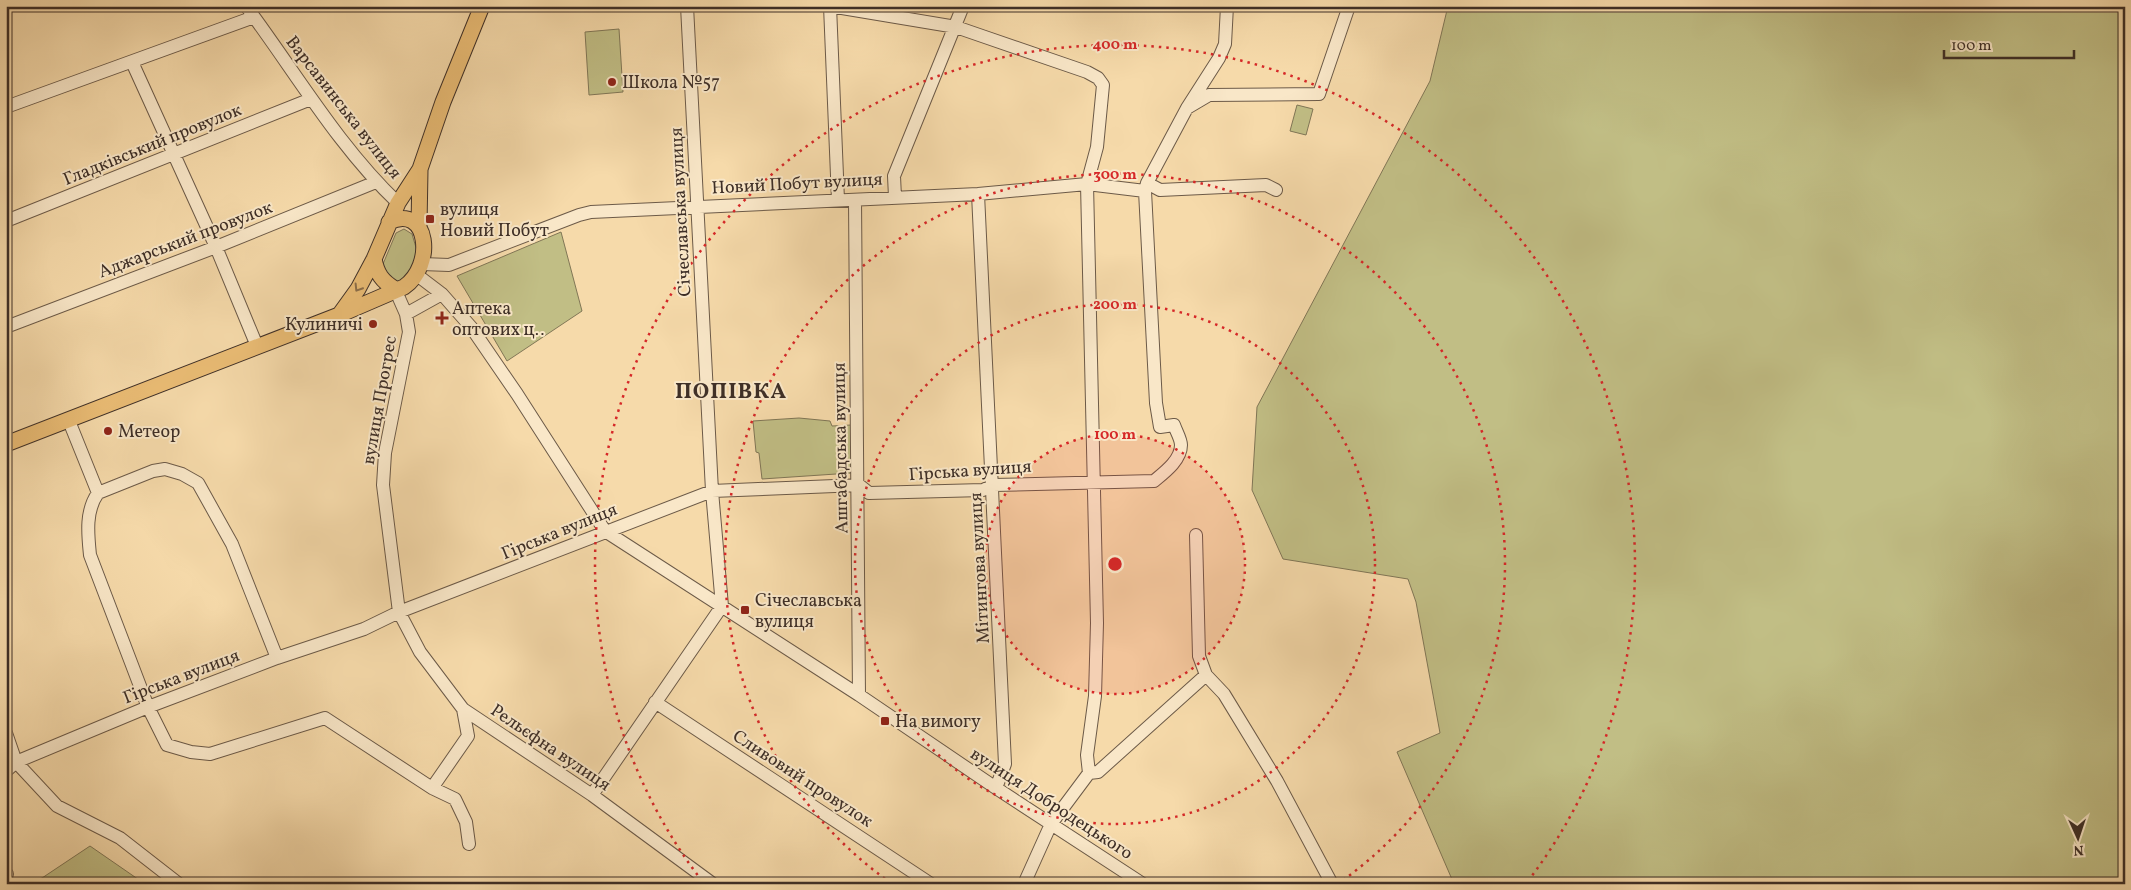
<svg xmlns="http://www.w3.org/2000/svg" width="2131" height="890" viewBox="0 0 2131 890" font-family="Vollkorn,serif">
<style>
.green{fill:#c1be85;stroke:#807656}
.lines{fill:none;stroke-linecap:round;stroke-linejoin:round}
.minor-casing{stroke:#6c5a48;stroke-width:14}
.major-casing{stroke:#3e2f27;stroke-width:17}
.minor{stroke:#f9e7c8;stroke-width:12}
.major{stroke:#ebbd75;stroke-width:15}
.oneway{stroke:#8c6f4a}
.ring{fill:none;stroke:#d62828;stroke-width:2.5;stroke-dasharray:2.5 5}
.poi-dot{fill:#8f2418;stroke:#f9e7c8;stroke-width:2}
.labels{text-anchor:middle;stroke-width:4;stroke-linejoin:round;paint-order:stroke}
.poi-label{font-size:18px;fill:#3e2f27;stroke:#f9e7c8;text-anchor:start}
.street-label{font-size:18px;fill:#3e2f27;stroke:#f9e7c8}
.district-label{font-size:22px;font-weight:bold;letter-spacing:1px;fill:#3e2f27;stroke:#f9e7c8}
.centre{fill:#d62828;stroke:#f9e7c8;stroke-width:2.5}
.ring-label{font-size:15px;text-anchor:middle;font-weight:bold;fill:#d62828;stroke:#f9e7c8;stroke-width:4;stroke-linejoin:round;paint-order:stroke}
</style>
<rect width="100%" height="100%" fill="#f6daaa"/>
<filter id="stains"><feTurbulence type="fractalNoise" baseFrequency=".004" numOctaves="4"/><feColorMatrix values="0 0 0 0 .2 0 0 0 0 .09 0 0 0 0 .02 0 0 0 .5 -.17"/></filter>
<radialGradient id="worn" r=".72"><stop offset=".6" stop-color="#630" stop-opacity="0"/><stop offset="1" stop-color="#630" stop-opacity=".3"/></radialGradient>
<path class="green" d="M1448 6H2125V884H1454L1397 752 1440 733 1416 602 1408 579 1283 559 1252 490 1257 407 1430 81Z
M619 29 623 92 589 95 585 32Z
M1297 105 1313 109 1306 135 1290 131Z
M404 229 412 234 417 251 410 276 397 282 386 278 383 264 396 233Z
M561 232 582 311 507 361 457 276Z
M799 418 830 421 832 426 851 425V473L762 479 759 453 756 452 753 421Z
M90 846 145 884H22L42 878Z"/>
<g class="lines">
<g class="minor-casing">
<path id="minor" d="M246 6C296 73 338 146 398 203
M132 62 216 247 257 346
M6 107 254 17
M1187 108 1209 95 1319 94 1349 6
M1147 183 1187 108 1219 58 1225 44 1227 6
M978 194 1005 764 996 788
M895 197 894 176 963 6
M838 200 830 6 956 27 1087 72 1098 78 1103 85 1097 147 1087 184 1097 623 1095 696 1087 755 1089 773 1051 824 1024 884
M855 200 859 695
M6 221 311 99
M422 264 449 265 579 215 591 212 978 194 1087 184 1145 191 1147 183 1160 190 1266 185 1276 190
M417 275 442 294 471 327 517 394 605 531 859 695 996 788 1143 884
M395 289 406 314 409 332 385 453 383 485 399 612 420 652 463 709 592 795 713 884
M406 314 442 294
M6 327 216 247 376 182
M69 421 98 493
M1196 535 1199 656 1206 675 1224 694 1277 781 1332 884
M277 658 232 544 198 483 182 474 165 469 153 471 98 493C85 511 88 535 90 555L148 707 167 745 191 752 210 754 325 718 432 788 455 799 466 822 469 844
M655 702 931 884
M6 733 16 762 57 806 120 838 179 884
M6 771 16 762 148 707 277 658 364 629 399 612 712 491 859 485 869 493 983 490 993 485 1154 481C1165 472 1181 460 1181 445 1181 439 1176 431 1174 425L1160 427 1156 403 1145 191
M1089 773 1098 772 1206 675
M432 788 468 736 463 709
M592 795 722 606 712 491 687 6
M6 873 7 874"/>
</g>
<g class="major-casing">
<path id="major" d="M419 226 420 170
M374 259C377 274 382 281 395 289
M340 314 358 289 374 259 398 203 420 169 443 102 482 6
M6 444 339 315 404 287C435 266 429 203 389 222"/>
</g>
<use href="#minor" class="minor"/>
<use href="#major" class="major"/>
</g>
<defs><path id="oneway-chevron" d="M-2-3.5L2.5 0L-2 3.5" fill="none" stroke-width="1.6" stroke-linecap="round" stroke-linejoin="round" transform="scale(1.25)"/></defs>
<use class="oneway" href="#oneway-chevron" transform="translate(358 288) rotate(122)"/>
<circle cx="1115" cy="564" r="130" fill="#d62828" fill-opacity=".12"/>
<g class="ring">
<circle cx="1115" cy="564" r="130"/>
<circle cx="1115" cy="564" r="260"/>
<path d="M891 883A390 390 0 1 1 1339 883"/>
<path d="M702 881A520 520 0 1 1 1528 881"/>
</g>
<g class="poi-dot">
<circle cx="612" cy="82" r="5"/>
<rect x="425" y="214" width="10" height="10" rx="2.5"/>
<path d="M439.5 310.5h5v5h5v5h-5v5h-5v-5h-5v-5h5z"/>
<circle cx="373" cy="324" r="5"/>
<circle cx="108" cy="431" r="5"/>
<rect x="740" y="605" width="10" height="10" rx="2.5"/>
<rect x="880" y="716" width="10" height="10" rx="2.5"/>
</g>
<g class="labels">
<g class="poi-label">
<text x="622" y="88">Школа №57</text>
<text x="440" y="215">вулиця<tspan x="440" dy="21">Новий Побут</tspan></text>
<text x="452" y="314">Аптека<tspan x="452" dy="21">оптових ц‥</tspan></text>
<text x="363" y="330" text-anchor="end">Кулиничі</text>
<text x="118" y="437">Метеор</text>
<text x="755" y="606">Січеславська<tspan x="755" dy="21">вулиця</tspan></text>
<text x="895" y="727">На вимогу</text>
</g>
<g class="street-label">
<text transform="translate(344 107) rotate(52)" y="6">Варсавинська вулиця</text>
<text transform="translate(152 144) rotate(-22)" y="6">Гладківський провулок</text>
<text transform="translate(797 183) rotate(-3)" y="6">Новий Побут вулиця</text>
<text transform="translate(680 212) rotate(-93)" y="6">Січеславська вулиця</text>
<text transform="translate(185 239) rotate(-21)" y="6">Аджарський провулок</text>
<text transform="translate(379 400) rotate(-80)" y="6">вулиця Прогрес</text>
<text transform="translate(840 448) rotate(-91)" y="6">Ашгабадська вулиця</text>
<text transform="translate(970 470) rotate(-4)" y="6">Гірська вулиця</text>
<text transform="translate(559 531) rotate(-22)" y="6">Гірська вулиця</text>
<text transform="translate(979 568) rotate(-93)" y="6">Мітингова вулиця</text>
<text transform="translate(181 676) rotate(-21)" y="6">Гірська вулиця</text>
<text transform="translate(551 747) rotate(34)" y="6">Рельєфна вулиця</text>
<text transform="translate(803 778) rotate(33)" y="6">Сливовий провулок</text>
<text transform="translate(1052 803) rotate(33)" y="6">вулиця Добродецького</text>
</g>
<g class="district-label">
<text x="731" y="398">ПОПІВКА</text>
</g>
</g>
<circle cx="1115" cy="564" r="8" class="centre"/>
<g class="ring-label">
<text x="1115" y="49">400 m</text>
<text x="1115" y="179">300 m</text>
<text x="1115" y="309">200 m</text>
<text x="1115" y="439">100 m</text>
</g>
<rect width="2131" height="890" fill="none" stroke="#f6daaa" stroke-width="25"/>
<rect x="8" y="8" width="2116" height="875" fill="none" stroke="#3e2f27" stroke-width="2.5"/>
<rect x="12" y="12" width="2106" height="865" fill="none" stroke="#3e2f27"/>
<g transform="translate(2078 838) rotate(177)" stroke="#f9e7c8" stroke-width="4" paint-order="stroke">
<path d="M0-4L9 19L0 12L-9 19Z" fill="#3e2f27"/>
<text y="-8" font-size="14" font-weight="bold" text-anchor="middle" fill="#3e2f27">N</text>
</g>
<path d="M1944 50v8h130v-8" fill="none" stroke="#3e2f27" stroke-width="2.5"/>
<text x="1951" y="50" font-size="15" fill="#3e2f27" stroke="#f9e7c8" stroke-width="4" paint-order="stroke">100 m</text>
<rect width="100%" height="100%" filter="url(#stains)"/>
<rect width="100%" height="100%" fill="url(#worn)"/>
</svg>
